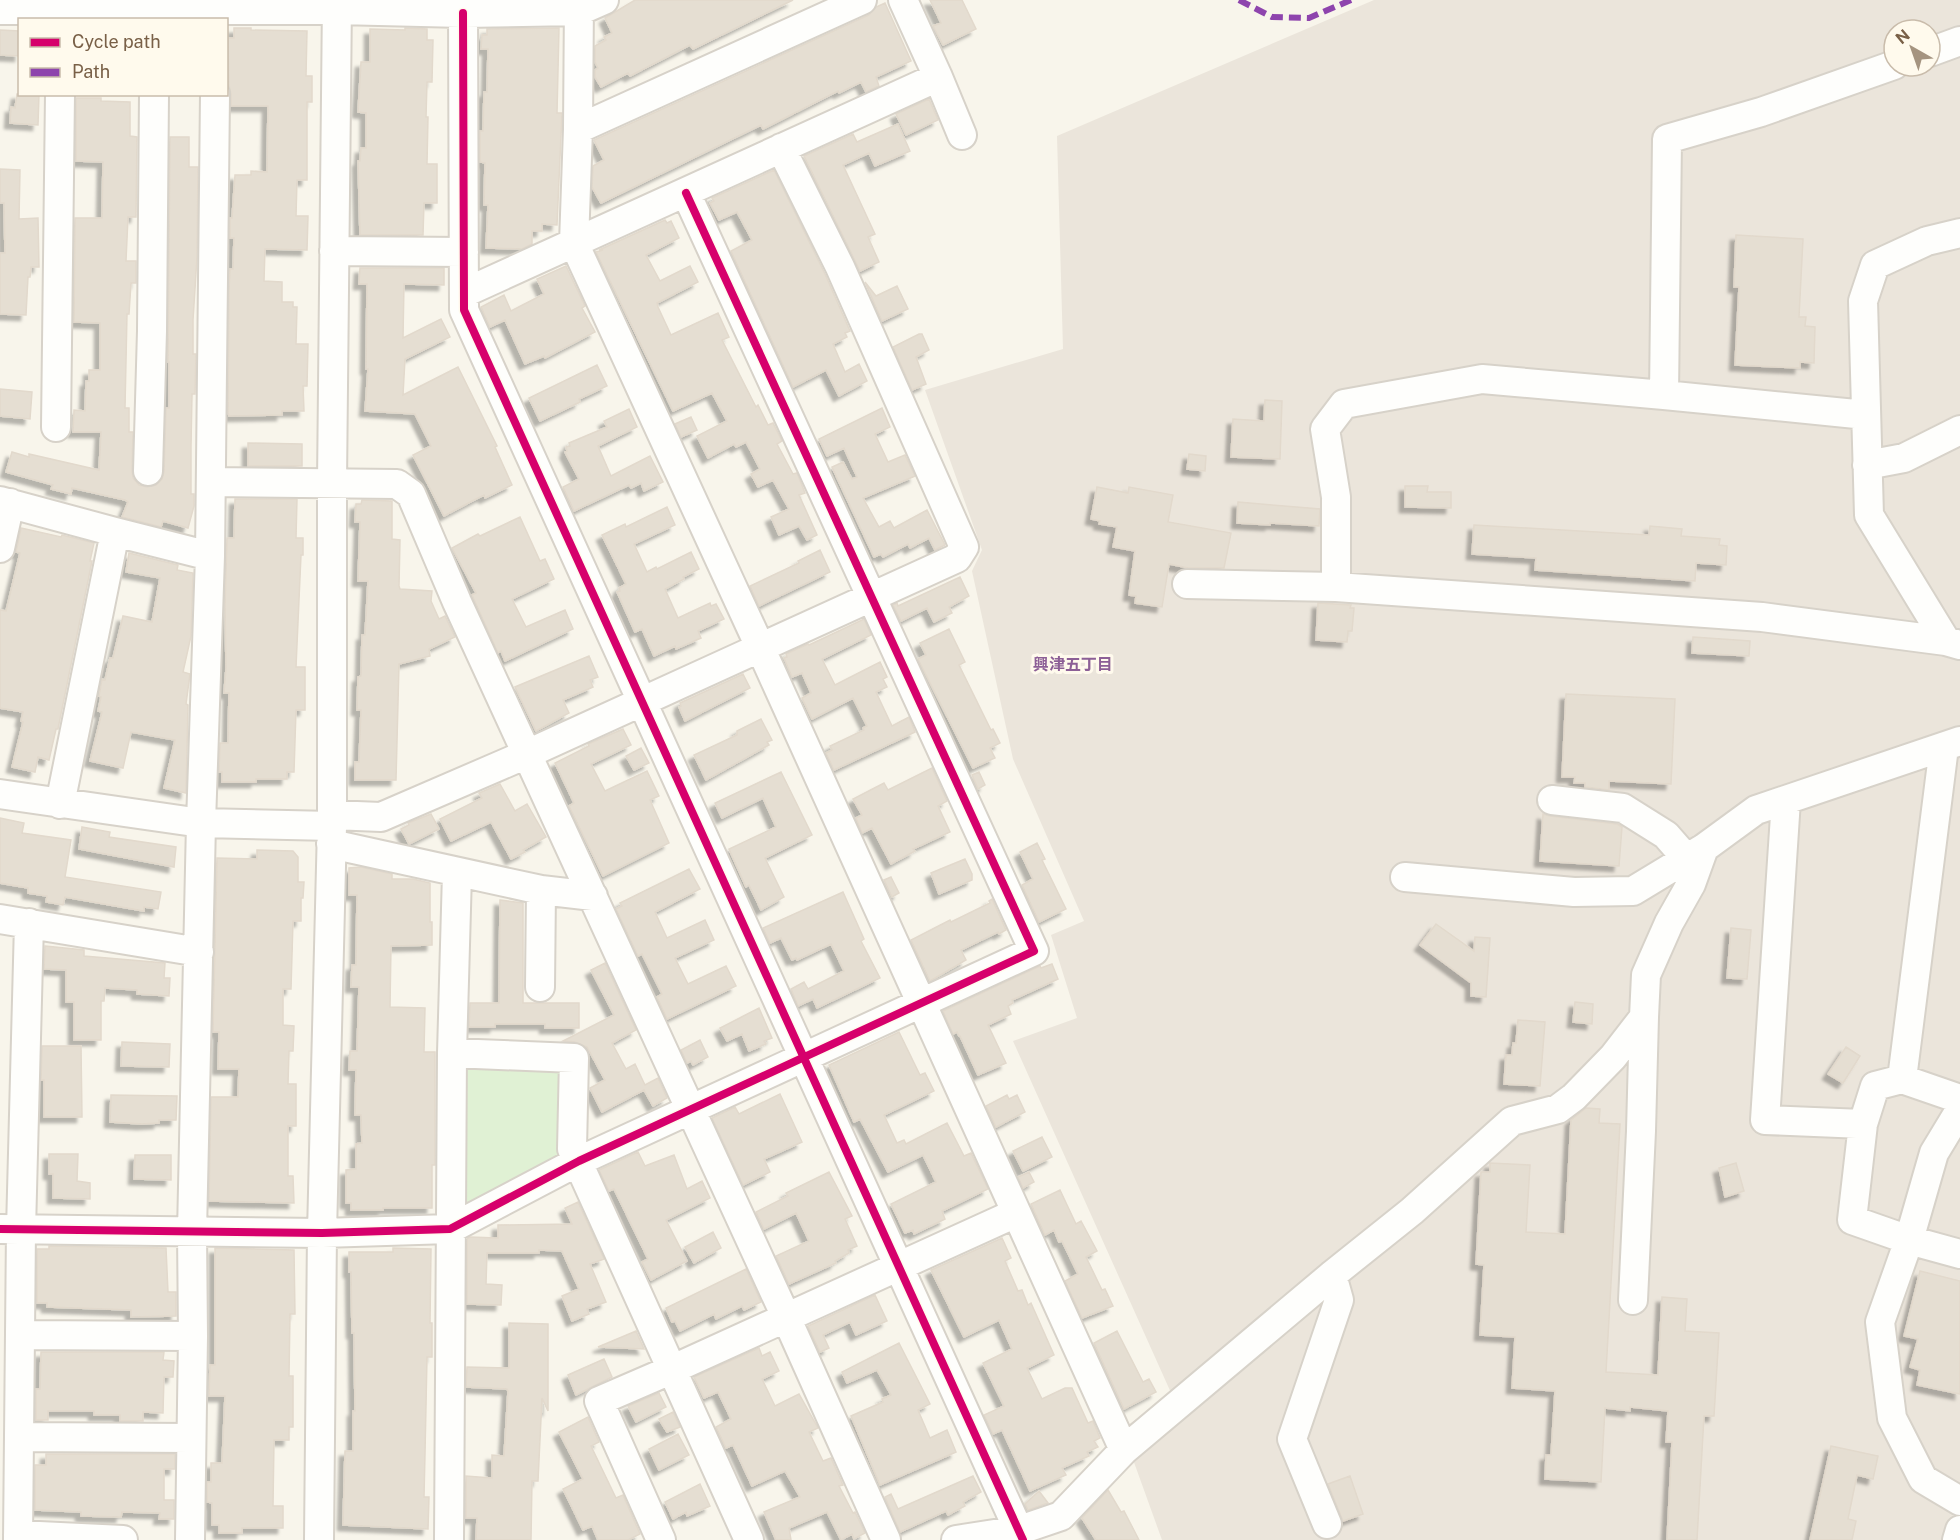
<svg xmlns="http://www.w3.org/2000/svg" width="1960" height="1540" viewBox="0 0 1960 1540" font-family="'Public Sans','Noto Sans JP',sans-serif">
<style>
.industrial{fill:#ebe5db;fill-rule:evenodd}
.green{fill:#e0f1d4}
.building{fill:#e5ded2;stroke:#e2d9cc;stroke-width:1.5;filter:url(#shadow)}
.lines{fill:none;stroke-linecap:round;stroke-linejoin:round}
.minor-casing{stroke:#d7d2c9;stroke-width:32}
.minor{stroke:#fefefc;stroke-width:28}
.quiet{stroke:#8e44ad;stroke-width:6;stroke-dasharray:12 6;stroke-linecap:butt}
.cycleway-casing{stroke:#fffaed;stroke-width:11}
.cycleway{stroke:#d6006c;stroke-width:8}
.labels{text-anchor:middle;stroke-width:6;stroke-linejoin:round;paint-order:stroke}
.neighbourhood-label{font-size:16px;font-weight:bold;fill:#8c5f96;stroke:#fffaed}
</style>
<defs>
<filter id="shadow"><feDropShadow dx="-5.5" dy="5.5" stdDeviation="1.5" flood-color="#0004"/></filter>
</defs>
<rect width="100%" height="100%" fill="#f8f5eb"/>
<path class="industrial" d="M1374 0H1960V1540H1162L1122 1429 1172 1395 1013 1041 1077 1018 1051 935 1084 921 1013 759 972 571 982 550 925 390 1063 349 1057 136ZM1894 30H1930V66H1894Z"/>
<path class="green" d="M461 1063 565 1065 559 1165 471 1208 458 1202Z"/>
<path class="building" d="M635 0H793L693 49 690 45 630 76 628 73 601 87 595 77V70L598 68 595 62V46L606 40 604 37 612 33 605 18Z
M930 0H962L976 29 943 45 933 26 941 23Z
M885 3 911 61 876 77 879 86 866 92 861 82 839 93 838 91 763 129 761 125 601 203 592 187 593 166 604 160 594 140 869 15 876 7Z
M234 28H251V30L307 31 306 76H312V102H307V180H297L296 216H308L307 250 265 249 264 281 282 282V302H293V307H297L296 344H308L307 386H303L304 411H282V415L229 416 228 413 229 290 230 269H233L234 238H230V218H232L235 175H251V171L267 172 268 106H231V94L229 85 228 38H234Z
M405 28 427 29V40H433L432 82H427L426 117H428L427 164H437V203H424L423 235H360L358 161H360L361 148H366V113L358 112 361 62H370V29L405 30Z
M559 28 557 113H562L557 225 542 224V231H532V244L522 249 486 248 488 205H484L485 163 480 162V131H483L484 92H487L488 49H481L482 35H487V29Z
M0 30 20 31V56L0 55Z
M17 94H39L38 125 10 123 11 107 15 108Z
M76 98H101V101L130 102V136L137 137 136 217H128L126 261H136V283H131L129 314H127L125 408H129V432H133L132 471 133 478 139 485 147 487 156 485 162 479 164 472 166 408H169V362H168L170 137H189V167H198L197 257 193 320V354H196L195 394H192L191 446V494H194V506L188 528 163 521 161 527 122 517 128 502 125 500 72 488 71 494 51 489 53 485 6 472 12 452 29 457V454L99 470 101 432H73L74 410 85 411 86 381H89V370H100V323L74 322 75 218H102L103 162 76 161Z
M929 99 938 120 906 135 896 114Z
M898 124 910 151 875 166 869 153 843 165 875 234 868 237 879 262 860 271 804 156 853 134 857 142Z
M0 169 20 170 19 219 38 218 39 267H31L30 277H28L26 315 0 314V253H5L4 203H0Z
M774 170 825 274 850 331 845 333 847 337 833 344 845 372 859 364 867 381 839 396 826 370 793 387 731 251 752 240 737 212 719 220 710 203 714 201 712 198Z
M665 220 667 223 671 221 679 238 646 255 660 281 690 266 698 282 657 303 658 307 671 335 718 313 729 337 722 340 756 407 758 405 768 425 773 423 782 441 777 444 793 474 797 473 805 493 799 495 817 535 807 540 799 526 779 535 771 517 789 509 773 480 758 487 751 474 760 469 746 442 736 447 734 444 708 458 697 436 727 421 712 393 673 411 596 252 603 250H599Z
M1736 235 1803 239 1799 317H1806L1805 326 1815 327 1814 363 1800 362V368L1735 365 1739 287H1734Z
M566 266 585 306 582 308 595 332 545 358 544 356 525 364 505 320 490 327 481 307 504 295 511 311 544 294 537 279Z
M360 268H444V285L404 284 403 338 441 319 450 337 405 359 403 395 458 367 497 446 495 447 512 485 485 498 484 495 476 499 444 516 413 455 431 446 415 414 365 411 368 369H366L367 284H359Z
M865 282 876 296 897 286 908 309 882 321Z
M919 334H922L929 350 916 357 926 384 912 390 893 347Z
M597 365 607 386 579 399 580 402 540 421 529 398Z
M0 389 32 392 30 419 0 416Z
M1265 400 1282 401 1280 459 1231 457 1233 419 1264 421Z
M882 408 890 427 875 434 888 462 905 455 915 476 863 498 879 527 890 521 894 528 927 510 945 545 935 550 929 538 910 548 908 544 883 557 881 554 874 557 832 467 843 462 852 479 857 477 844 448 827 456 819 439Z
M629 409 637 427 598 446 611 476 650 456 663 482 644 491 641 483 631 488 629 485 574 511 563 487 579 479 565 452 567 451 566 447 570 446 569 443 607 427 604 421Z
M691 417 697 430 681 437 675 424Z
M248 443 302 444V466H248Z
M1189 454 1206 456 1205 471 1187 469Z
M1405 486H1428L1427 492H1451V508L1405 507Z
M1097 487 1128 493 1129 487 1173 495 1168 522 1231 533 1224 568H1188L1169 564 1162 607 1135 603 1136 596 1129 595 1135 551 1113 547 1117 527 1099 524 1100 521 1091 519Z
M235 499H297L296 538H303V555H301L296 667H305V710H296L294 772H287V779H256V782H222V772H219L220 743H228L229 693H224L226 668 225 605 227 538H234Z
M362 500 392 501V539L400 540 399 586 400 589 432 591 431 601 439 619 445 616 455 637 429 649 430 656 399 664 396 780H355V762H359L361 710H357L358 677 361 676 362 635H365L368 581H358L360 522H355L356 504H361Z
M1238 502 1320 509 1319 526 1270 523V525L1237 523Z
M667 507 675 525 634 544 647 572 656 567 657 569 691 552 699 569 683 577 684 579 665 589 678 618 710 603 711 606 716 604 724 619 698 631 701 638 676 649 675 646 654 656 642 629 635 632 617 592 620 591 619 588 626 584 602 535 625 524 626 527Z
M520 517 540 561 545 559 554 579 512 599 526 627 565 610 573 629 505 661 501 651 498 653 472 595 476 593 452 548 478 534 480 536Z
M1474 525 1649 535 1650 526 1682 529 1681 536 1720 539 1719 545 1727 546 1726 565 1696 563 1695 581 1535 570 1536 558 1472 554Z
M21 528 61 537 62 535 94 543 90 561H92L58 729H56L49 760 38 757 35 772 12 767 23 722 21 721 23 712 0 708V610L6 611 20 553 16 552Z
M820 550 830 572 759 606 750 586 799 563 798 561Z
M129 553 178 565 177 570 193 573 191 636 183 672 190 674 186 704 188 705 186 793 164 788 175 740 131 732 123 768 90 761 102 712 98 711 101 697 99 696 102 679 105 680 110 658H113L123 616 152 622 160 578 126 572Z
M960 577 969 596 949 607 952 613 934 622 927 608 901 621 893 605 897 603 898 606Z
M1318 603 1351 605 1350 608H1354L1352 631H1348L1347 642 1316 640Z
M864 619 871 635 822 659 835 685 880 662 887 677 883 679 887 687 876 692 892 726 909 717 915 732 834 770 826 753 832 750 830 746 864 730 863 728 867 726 853 698 812 719 802 698 811 693 802 673 792 677 784 658 787 657 786 654 808 644 809 645Z
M949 629 965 662 959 665 991 730 993 729 1000 743 990 748 995 758 973 768 918 659 926 655 920 643Z
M1693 637 1750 641 1749 656 1692 653Z
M589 656 598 677 590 680 593 687 563 700 569 713 536 731 515 687Z
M743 674 750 688 685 721 679 707 681 706 680 703Z
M1566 694 1675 699 1671 784 1609 781V790L1585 787V783H1574L1575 777H1562Z
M761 719 772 740 767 742 769 745 706 780 694 755 737 735V731Z
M623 729 631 745 591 764 605 791 647 771 659 796 650 800 669 843 603 876 569 806 574 803 555 763 589 746 588 744Z
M641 748 649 763 634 770 626 756Z
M932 768 947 801 938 806 950 832 913 849 915 851 891 864 872 828 862 833 856 818 862 815 853 799 884 783 888 790Z
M781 772 812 835 765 858 784 897 761 910 749 885 746 887 729 849 776 827 763 798 722 818 715 803Z
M979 772 985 785 978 789 972 775Z
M500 784 515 811 527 804 546 837 523 850 525 852 511 859 491 822 451 841 440 819 482 798 479 793Z
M431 814 439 829 409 844 401 829 409 825 408 823Z
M1543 814 1550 816 1617 824 1622 827 1619 866 1540 861Z
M0 818 24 823 22 833 71 840 65 877 161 892 158 909 144 907V911L65 897 63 905 46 902 47 896 28 893V888L0 883Z
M82 827 110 832 109 837 176 847 174 867 79 849Z
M1037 843 1045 859 1042 860 1066 909 1039 922 1022 885 1033 879 1020 852Z
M257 850 293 851 298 857V882H304L303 898H301V921H293L291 989H283V1025L294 1026 293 1051H289L288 1084H296V1126H288V1176H293L294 1203 209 1201 211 1097H238L239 1069H218L219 1032H213L217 858 257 859Z
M965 859 972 874V880L939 894 931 873Z
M361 867 392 874V879H413L430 883V922H432V945L391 946 390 1007 425 1008 424 1052H435V1165H432V1208H383V1210H351V1203H346V1170L356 1169V1144L362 1143 361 1115H355L356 1070H349L350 1051H357L359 987H351L352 965H356L357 895H349V868Z
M689 869 700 889 655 912 667 938 705 920 714 940 675 958 688 984 726 966 736 986 667 1019 657 997 662 994 642 954 638 956 616 909 622 906 620 903Z
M891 877 899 893 892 897 884 880Z
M843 892 864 939 861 941 880 978 817 1008 813 999 798 1006 791 989 804 982 808 989 844 971 831 944 797 960 796 958 792 960 781 938 770 943 763 928Z
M992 899 1006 930 999 934 998 932 961 950 966 960 930 981 911 940 950 920 951 922 990 903 989 901Z
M500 900 523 903V1003H579V1028H545V1024H495V1027H469L470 1003H499Z
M1436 924 1474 951 1475 937 1490 938 1486 997 1471 996V983L1420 945Z
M1731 928 1751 930 1747 979 1727 978Z
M45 946 84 950V956L165 963 164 978H170L169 996 137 994V990L105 988 104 1001H101V1040H74V1002H66V970L44 969Z
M605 963 636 1030 612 1043 626 1069 635 1064 645 1085 658 1078 667 1098 653 1106 644 1090 602 1112 590 1088 605 1080 587 1047 575 1042 563 1041 614 1015 591 970Z
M1052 964 1058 979 1012 1000 1013 1003 1008 1006 1011 1014 988 1025 1006 1063 978 1075 960 1036H959L957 1032 953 1034 943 1011 1040 966 1041 968Z
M1575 1002 1593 1004 1592 1024 1573 1022Z
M759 1008 772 1038 764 1041 766 1044 749 1051 742 1034 727 1041 720 1028Z
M1518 1020 1545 1022 1540 1086 1504 1084 1506 1055H1512L1513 1043H1516Z
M899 1032 920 1075 925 1073 934 1091 884 1115 897 1143 904 1140 906 1144 947 1123 964 1156 971 1153 988 1189 942 1211 945 1219 914 1234 913 1230 905 1233 891 1204 936 1182 923 1155 888 1172 860 1119 854 1122 829 1065Z
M700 1040 708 1057 693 1065 691 1061 687 1063 681 1050Z
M122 1042 170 1044 169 1067 121 1066Z
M42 1046H81L82 1117H44V1080H41Z
M1846 1047 1860 1056 1843 1083 1828 1074Z
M780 1094 802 1142 764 1159 770 1172 743 1185 712 1118 735 1107 739 1114Z
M111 1095 177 1096 176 1120H159V1123L142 1124 110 1122Z
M1007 1095 1009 1099 1017 1095 1025 1112 996 1127 986 1106Z
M1586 1108 1600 1109 1599 1123 1620 1124 1606 1372 1658 1375 1662 1297 1687 1299 1685 1331 1719 1333 1714 1416H1704L1697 1540H1667L1672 1442H1666L1668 1411 1630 1407V1411L1605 1408 1601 1482 1545 1479 1546 1455H1551L1555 1391 1512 1388 1515 1337 1480 1335 1484 1265 1476 1264 1481 1172H1490V1163L1530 1165 1526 1232 1565 1234 1571 1120Z
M1042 1137 1052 1157 1023 1171 1013 1151Z
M638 1152 645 1166 674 1155 687 1189 702 1181 710 1198 666 1220 687 1261 651 1280 642 1262 648 1259 614 1189 609 1191 599 1170Z
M49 1154H78L77 1181 90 1183V1199L53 1198V1174H49Z
M135 1155H171V1180L134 1179Z
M1736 1163 1744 1191 1725 1197 1719 1168Z
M829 1172 852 1216 845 1219 857 1246 848 1250 849 1253 835 1261 836 1263 789 1284 776 1256 809 1241 796 1213 764 1229 756 1212 788 1196 786 1193Z
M1029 1172 1034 1182 1023 1188 1018 1177Z
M1060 1190 1076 1224 1081 1221 1097 1251 1086 1257 1102 1290 1105 1289 1113 1306 1082 1318 1065 1281 1078 1274 1062 1241 1059 1242 1054 1230 1045 1235 1031 1204Z
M578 1202 604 1259 590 1264 606 1302 587 1309 589 1314 572 1321 562 1296 579 1289 562 1251 539 1250V1253H487L486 1284 502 1285 501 1305 467 1304V1239L470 1237 498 1238V1225L572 1224 565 1208Z
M713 1232 721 1248 694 1263 685 1247Z
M1002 1238 1011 1258 1005 1261 1018 1291 1022 1290 1028 1305 1031 1303 1054 1355 1027 1368 1042 1399 1065 1388H1072L1088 1423 1093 1421 1100 1438 1094 1441 1098 1447 1087 1452 1089 1456 1062 1468 1066 1475 1030 1491 1002 1430 993 1434 984 1415 1004 1406 983 1363 1012 1349 999 1320 964 1337 931 1270Z
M49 1246 166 1248 168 1292H176V1316L131 1317V1310L47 1307V1303H37V1249H49Z
M215 1248 294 1250 295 1314H290L289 1376H293V1427H289V1440H274L273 1506H283V1528H242V1533H219V1525H212V1503L207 1502V1482H211V1463H222L225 1396H209L210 1365H215Z
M393 1248 431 1249 430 1323H432V1357H427L425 1454 424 1497H429L428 1529 343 1525 345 1451H353V1411H355L354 1333H352L351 1272H349V1252H393Z
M746 1269 761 1302 744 1310 742 1306 716 1319 714 1314 680 1331 675 1321 672 1322 666 1308Z
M1920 1271 1960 1281V1394L1917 1385 1920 1370 1910 1367 1918 1339 1904 1336Z
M875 1295 887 1321 856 1335 850 1322 823 1335 829 1348 820 1352 808 1326Z
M509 1323 548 1324V1411L542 1398 538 1481H532L531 1540H476L477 1518H466V1476L492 1478V1455L504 1456 508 1391 507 1389 466 1387 467 1367 509 1368Z
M636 1331 644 1349 598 1347Z
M1117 1331 1143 1382 1149 1379 1156 1392 1124 1409 1094 1343Z
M899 1343 930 1404 918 1410 930 1438 947 1430 956 1452 880 1485 851 1416 883 1402 882 1399 891 1395 877 1370 847 1383 842 1372Z
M759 1348 762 1356 770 1352 779 1371 762 1379 775 1406 799 1394 818 1428 809 1432 823 1461 831 1458 843 1485 839 1486 853 1513 855 1512 865 1533 854 1539 852 1534 841 1540 827 1512 789 1528 791 1540H776L764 1512 800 1497 785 1471 752 1486 733 1445 726 1448 716 1427 731 1419 718 1392 704 1398 694 1377Z
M41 1352H164L163 1360 174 1361 173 1377H164L163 1413 143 1412V1421H120V1415H94V1411H48V1420H36V1389H40Z
M604 1359 612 1377 576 1395 568 1375Z
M659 1393 666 1407 636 1422 628 1406Z
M673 1412 680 1427 667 1432 659 1419Z
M588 1417 599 1442 591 1446 616 1498 623 1495 640 1534 628 1540H598L592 1526 583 1530 563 1489 583 1479 559 1432Z
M678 1434 689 1455 659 1470 649 1449Z
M1831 1446 1878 1456 1873 1479 1857 1475 1848 1519 1856 1521 1852 1540H1810Z
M46 1454H175V1469H164V1500H174V1519H159L160 1513 122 1512 121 1517 81 1516V1512L35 1510V1465H46Z
M973 1476 981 1492 963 1502 965 1506 948 1515 946 1511 900 1532 885 1497 891 1494 898 1509Z
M1350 1476 1363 1514 1343 1521 1328 1484Z
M700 1484 710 1506 687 1516 686 1512 673 1519 665 1502Z
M1108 1490 1121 1512 1124 1511 1139 1540H1096L1082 1518Z
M1039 1491 1048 1503 1028 1510 1025 1504Z"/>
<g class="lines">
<g class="minor-casing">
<path id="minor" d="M579 0 578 129 574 243 760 647 1124 1450
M903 0 938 77 962 135
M0 10H337L463 13 579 11 604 0
M463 13 464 310 1023 1540
M1930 52 1960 41
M578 129 862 0
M334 251 464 252
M464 293 938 77
M1866 415 1664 395 1667 139 1761 112 1894 65
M56 427 60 94
M1867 465 1904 458 1960 430
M148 471 152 331 154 94
M211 482 397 484 411 494 457 602 786 1317 886 1540
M0 501 115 532 210 556
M0 548 10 503
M1187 584 1336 587 1762 617 1946 641 1960 645
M1336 587V497L1325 429 1344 404 1482 379 1664 395
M1946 641 1869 515 1863 301 1875 265 1927 241 1960 233
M1944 747 1902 1079 1960 1099
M0 794 201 823 332 826
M1552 800 1623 808 1666 835 1687 859
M1786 800 1765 1120 1863 1124
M60 804 115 532
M332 815 381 817 527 754 957 558 964 547 840 267 781 148
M331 844 541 890 593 896
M1405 877 1574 892 1633 891 1704 848 1756 810 1960 741
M0 919 199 952
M540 987 541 890
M452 1053 574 1058 572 1149 749 1540
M1902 1079 1875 1086 1863 1124 1852 1220 1909 1240 1960 1254
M1960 1110 1934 1153 1909 1240 1880 1322 1892 1418 1923 1479 1960 1501
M0 1229 322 1233 450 1229 579 1161 1034 951 686 193
M1633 1300 1641 1131 1644 1017
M20 1335 193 1336
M19 1437 191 1438
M1327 1524 1292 1439 1339 1300 1332 1275
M18 1535 123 1540
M18 1540 21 1230 29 923
M190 1540 193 1336 192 1232 201 823 210 556 215 94
M319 1540 322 1233 332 826V483L337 0
M449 1540 452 1053 457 873
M661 1540 599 1401 673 1369 1016 1213
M956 1540 1020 1530 1061 1516 1124 1450 1332 1275 1412 1211 1512 1121 1558 1109 1574 1097 1613 1057 1644 1017 1646 975 1669 923 1691 884 1704 848
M1957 1540 1960 1530"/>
</g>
<use href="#minor" class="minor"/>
<path class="quiet" d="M1239 0 1272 17 1309 18 1351 0"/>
<g class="cycleway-casing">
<path id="cycleway" d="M463 13 464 310 1023 1540
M0 1229 322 1233 450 1229 579 1161 1034 951 686 193"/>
</g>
<use href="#cycleway" class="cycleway"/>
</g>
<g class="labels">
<g class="neighbourhood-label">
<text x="1073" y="670">興津五丁目</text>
</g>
</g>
<rect x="18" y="18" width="210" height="78" fill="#fffaed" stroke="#c9bcab" stroke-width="1.5"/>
<rect x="30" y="38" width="30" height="9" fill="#d6006c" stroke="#c9bcab" stroke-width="1.5"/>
<text x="72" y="48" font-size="18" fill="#796047">Cycle path</text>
<rect x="30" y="68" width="30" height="9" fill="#8e44ad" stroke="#c9bcab" stroke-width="1.5"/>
<text x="72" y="78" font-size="18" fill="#796047">Path</text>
<g transform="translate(1912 48) rotate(320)"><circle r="28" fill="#fffaed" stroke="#c9bcab" stroke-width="1.5"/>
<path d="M0-4.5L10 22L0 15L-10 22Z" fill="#a59480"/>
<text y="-9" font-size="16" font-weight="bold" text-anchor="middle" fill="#796047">N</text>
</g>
</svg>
